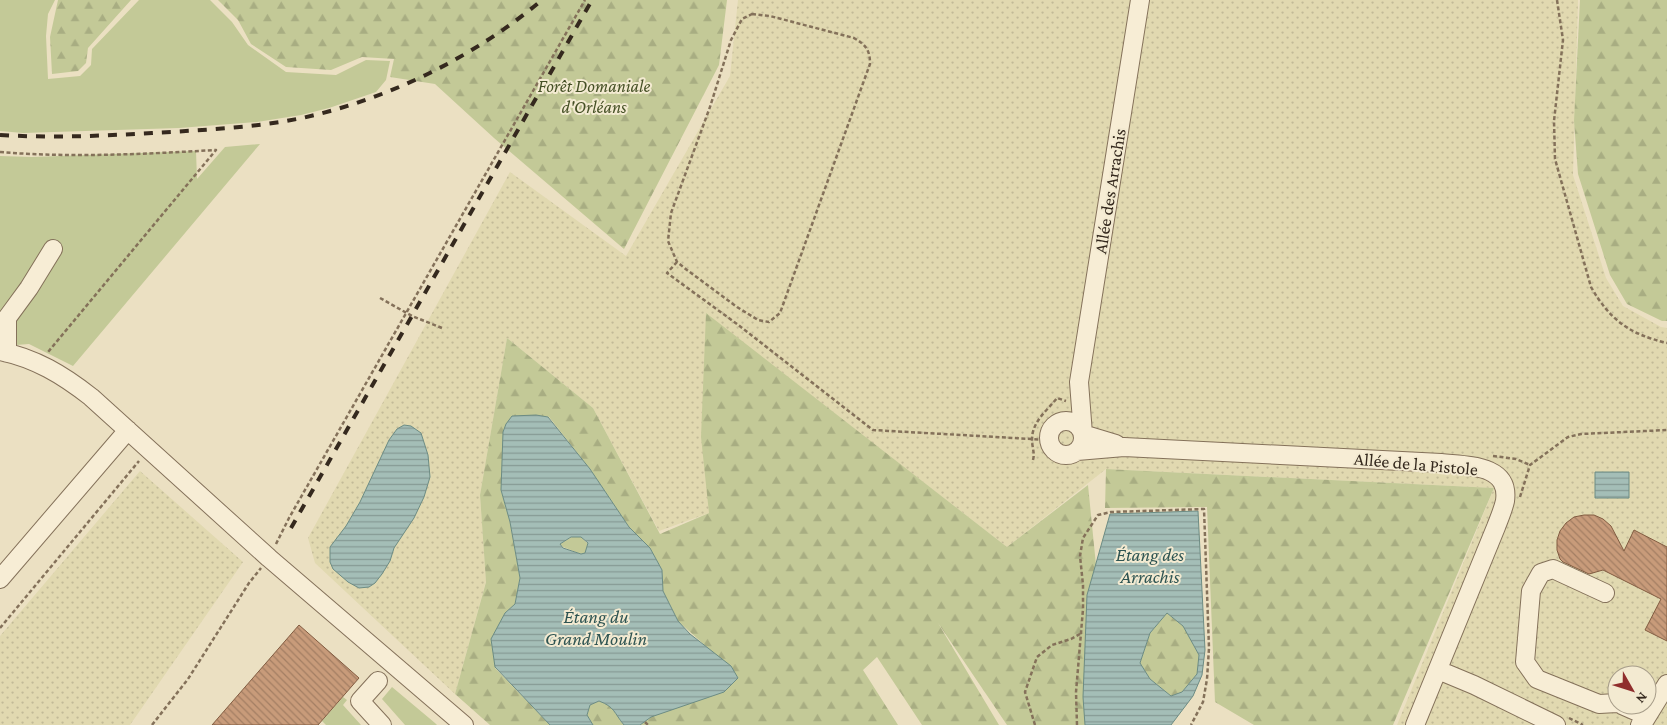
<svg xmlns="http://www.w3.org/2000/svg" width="1667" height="725" viewBox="0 0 1667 725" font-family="'Crimson Pro',serif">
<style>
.farmland{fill:url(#farmland-dots);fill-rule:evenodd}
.green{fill:#c3c997}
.forest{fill:url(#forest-firs)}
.water{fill:url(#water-rules);stroke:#6c8c84;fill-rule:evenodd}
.building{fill:url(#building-back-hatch);stroke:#825c41}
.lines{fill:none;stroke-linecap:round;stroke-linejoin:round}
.minor-casing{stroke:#84715a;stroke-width:20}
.path{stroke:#84715a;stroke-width:2.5;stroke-dasharray:4 2.5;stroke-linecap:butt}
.minor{stroke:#f7edd5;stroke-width:18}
.rail{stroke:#35291e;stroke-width:4;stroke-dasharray:9 9;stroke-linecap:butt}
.labels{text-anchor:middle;stroke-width:4;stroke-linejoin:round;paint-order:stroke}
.park-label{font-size:18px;font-style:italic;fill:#455025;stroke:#f3ead1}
.street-label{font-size:18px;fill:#35291e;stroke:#f3ead1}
.water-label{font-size:19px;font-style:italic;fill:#2e5452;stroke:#f3ead1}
</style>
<defs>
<pattern id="farmland-dots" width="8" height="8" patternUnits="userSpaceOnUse" patternTransform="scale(1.25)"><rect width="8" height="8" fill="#e1d9b0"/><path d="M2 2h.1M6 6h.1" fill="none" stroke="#c2ba97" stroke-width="1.8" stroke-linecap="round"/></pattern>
<pattern id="forest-firs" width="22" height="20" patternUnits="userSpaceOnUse" patternTransform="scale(1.25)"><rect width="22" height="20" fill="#c3c997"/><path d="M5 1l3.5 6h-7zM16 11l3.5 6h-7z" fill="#a8ad82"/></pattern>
<pattern id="water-rules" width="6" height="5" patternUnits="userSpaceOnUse" patternTransform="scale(1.25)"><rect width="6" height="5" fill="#a4beb7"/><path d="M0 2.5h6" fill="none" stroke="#869a94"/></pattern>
<pattern id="building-back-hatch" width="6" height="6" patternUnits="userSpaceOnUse" patternTransform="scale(1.25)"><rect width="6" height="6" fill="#c89b7a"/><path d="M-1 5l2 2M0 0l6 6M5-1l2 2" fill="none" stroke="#a37e63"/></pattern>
</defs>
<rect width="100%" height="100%" fill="#ebe0c2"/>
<path class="farmland" d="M738 0H1578L1573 175 1606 278 1623 306 1661 327 1667 328V725H1397L1494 488 1106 469 1007 547 706 314 709 513 659 531 593 408 507 338 480 495 486 581 455 694 315 563 308 538 510 172 626 256 730 76ZM1617 675H1647V705H1617Z
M140 471 243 562 130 725H0V636Z"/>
<path class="green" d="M0 0H55L48 14 46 36 48 79 80 76 91 65 92 49 139 0H210L232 22 248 45 286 72 336 75 366 60 390 61 386 80 376 92 329 108 301 115 257 122 179 128 23 133 0 131Z
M260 144 73 366 29 344 16 345 11 331 0 333V156L32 157 196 151 197 179 225 147Z
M572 537H581L588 544 585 553 581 554 563 547 560 544Z
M392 687 435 723 437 725H405L382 699Z
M343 697 347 700 343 705 361 725H326L322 721Z"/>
<path class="forest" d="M58 0H131L88 48 86 63 78 71 52 74 50 37Z
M218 0H727L719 65 624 249 494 138 435 84 390 77 394 59 362 57 331 70 286 67 251 44 238 20Z
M1580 0H1667V321H1662L1627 304 1610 275 1578 174 1574 121Z
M706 313 1007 547 1088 485 1112 725H1007L938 623 999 725H922L877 657 863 670 898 725H640L651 717 710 650 678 621 663 591 662 570 650 548 629 527 590 469 549 417 536 415 501 490 510 522 520 578 515 604 505 613 495 668 550 725H490L455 694 486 582 480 495 507 338 593 408 660 534 709 513 701 437Z
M1106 469 1494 488 1393 725H1254L1215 702 1207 507 1105 508Z
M1167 613 1183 626 1199 655 1197 674 1182 692 1171 696 1150 679 1140 663 1150 633Z
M599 701C617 708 613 712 624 725H593L587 715 590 705Z"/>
<path class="water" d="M536 415 548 417 590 469 629 527 650 548 662 570 663 591 678 621 690 634 731 666 738 678 724 692 651 717 640 725H624C614 713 615 707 599 701L590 705 587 715 593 725H550L495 667 491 639 505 613 515 604 520 578 510 522 501 490 503 432 506 424 512 416ZM571 537H581L588 543 585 553 581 554 563 548 560 544Z
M404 425 411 426 421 433 428 455 430 477 424 497 414 518 394 548 390 561 382 574 375 583 369 587 359 588 348 582 333 569 330 562V547L346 526 360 502 389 440 397 429Z
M1595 472H1629V498H1595Z
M1198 511 1205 650 1202 675 1193 696 1171 725H1085L1083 697 1087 595 1110 514ZM1167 613 1183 626 1199 655 1197 674 1182 692 1171 696 1150 679 1140 663 1150 633Z"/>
<path class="building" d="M1584 515H1594L1603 519 1611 526 1624 551 1634 530 1667 547V641L1645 630 1661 599 1603 570 1589 574 1563 562 1560 559 1557 550V540L1560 531 1566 523 1574 517Z
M299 625 359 678 318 725H212Z"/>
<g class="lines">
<g class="minor-casing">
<path id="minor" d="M0 351C35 358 63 375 91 397L269 558 464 725
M7 353V318L29 288 53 249
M1049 438a17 17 0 1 1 34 0a17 17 0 1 1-34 0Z
M1116 444 1083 434 1079 382 1140 0
M1077 451 1124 447 1441 463C1467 466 1510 464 1505 501 1503 510 1499 519 1496 527L1415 725
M0 579 128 430
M1605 593 1553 569 1541 573 1531 591 1525 662 1537 679 1599 704 1617 703
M1438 670 1474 685 1556 725
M378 681 360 701 382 725
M1622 705 1647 716
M1640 725 1643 723 1667 684"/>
</g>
<path class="path" d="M1557 0 1563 40 1554 121 1555 159 1591 287C1610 320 1629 334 1667 343
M752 14 770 16 854 38C866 45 870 50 870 64L780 313 769 322 758 320 737 307 687 270 677 262 668 241 671 213 710 107 731 40 742 19Z
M0 152C72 158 144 154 216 150L48 352
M677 262 667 273 737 324 873 430 1049 440
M380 298 412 316 442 328
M1493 456 1516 459 1530 465
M1033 460C1035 453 1032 447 1032 440 1032 421 1047 411 1057 398L1066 401
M1520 497 1530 465 1568 437 1581 434 1667 430
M276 544 289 518 585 0
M0 628 139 461
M1569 718 1583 725
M645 722 648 725
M152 725 188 679 249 583 261 568
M1035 725 1025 692 1037 657 1052 645 1071 639 1080 634
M1077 725 1076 692 1083 609V585L1080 556 1083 538 1098 515 1111 512 1204 509 1209 648 1207 679 1203 702 1191 725"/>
<use href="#minor" class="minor"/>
<path class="rail" d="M0 135C51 138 101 136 152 133 202 130 253 128 302 118 389 99 474 57 542 0
M291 528 592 0"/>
</g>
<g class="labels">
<g class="park-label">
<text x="594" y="92">Forêt Domaniale<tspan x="594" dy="21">d'Orléans</tspan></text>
</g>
<g class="street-label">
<text transform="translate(1110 191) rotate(-81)" y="6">Allée des Arrachis</text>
<text transform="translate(1416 464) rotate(5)" y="6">Allée de la Pistole</text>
</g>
<g class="water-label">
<text x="1150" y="561">Étang des<tspan x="1150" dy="22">Arrachis</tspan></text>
<text x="596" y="623">Étang du<tspan x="596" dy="22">Grand Moulin</tspan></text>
</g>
</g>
<g transform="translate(1632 690) rotate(129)"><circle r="24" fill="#f3ead1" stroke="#a79d89"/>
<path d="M0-4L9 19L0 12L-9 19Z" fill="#902e2d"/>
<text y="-8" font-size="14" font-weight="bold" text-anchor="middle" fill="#35291e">N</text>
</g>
</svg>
